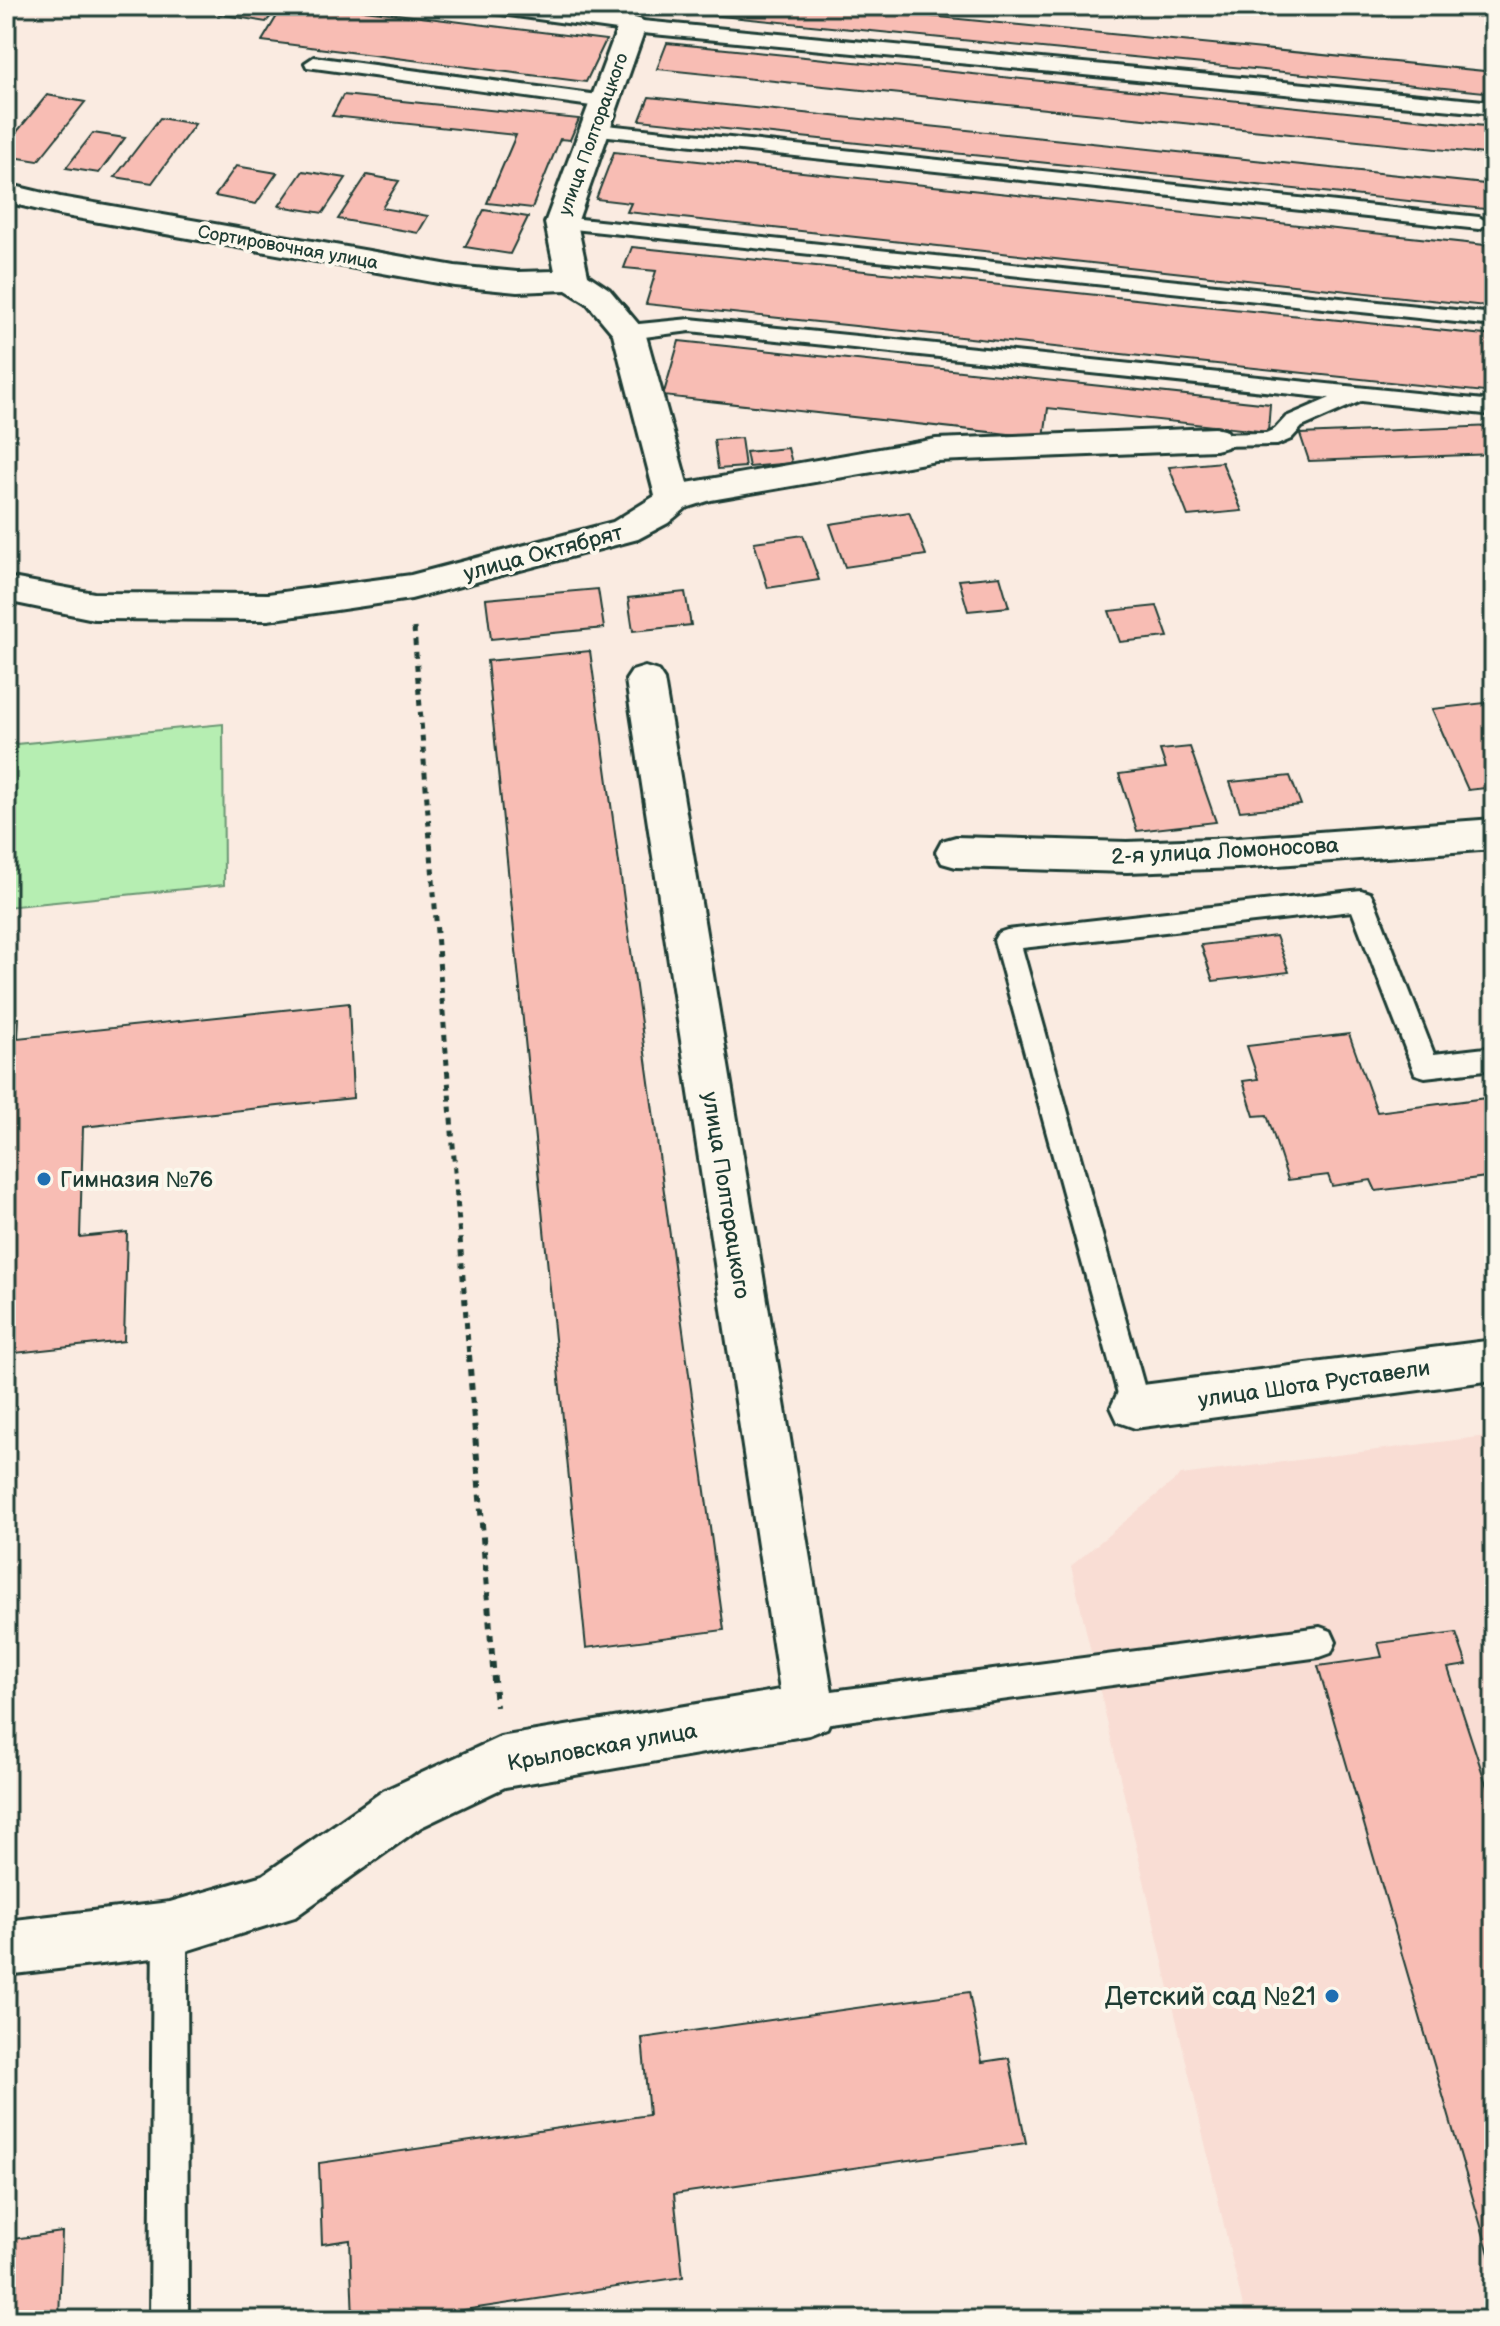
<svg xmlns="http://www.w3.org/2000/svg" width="1500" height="2326" viewBox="0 0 1500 2326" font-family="'Balsamiq Sans',sans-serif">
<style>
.built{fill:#f9ddd4}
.green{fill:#b6eeb2;stroke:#6a9673;stroke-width:2}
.building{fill:#f8bdb4;stroke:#1f3d34;stroke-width:2}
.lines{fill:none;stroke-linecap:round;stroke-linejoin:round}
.service-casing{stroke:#1f3d34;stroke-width:6}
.minor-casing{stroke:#1f3d34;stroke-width:6}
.path-far1{stroke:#1f3d34;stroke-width:5;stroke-dasharray:6 6;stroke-linecap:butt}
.path{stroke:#1f3d34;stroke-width:6;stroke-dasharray:7 7;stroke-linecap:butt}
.service{fill:#fbf7ec;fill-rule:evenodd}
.minor{fill:#fbf7ec;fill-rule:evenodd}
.poi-dot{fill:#1f6fb2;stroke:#fbf7ec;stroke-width:3}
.labels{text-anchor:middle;stroke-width:8;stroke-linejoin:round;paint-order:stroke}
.far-street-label{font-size:18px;fill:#1f3d34;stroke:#fbf7ec}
.street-label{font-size:22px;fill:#1f3d34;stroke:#fbf7ec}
.poi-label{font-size:22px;fill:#1f3d34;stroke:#fbf7ec;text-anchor:start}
.near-poi-label{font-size:26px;fill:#1f3d34;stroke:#fbf7ec;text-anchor:end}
</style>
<rect width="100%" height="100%" fill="#faebe1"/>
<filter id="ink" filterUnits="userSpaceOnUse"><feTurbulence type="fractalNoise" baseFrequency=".0125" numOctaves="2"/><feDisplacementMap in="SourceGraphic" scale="16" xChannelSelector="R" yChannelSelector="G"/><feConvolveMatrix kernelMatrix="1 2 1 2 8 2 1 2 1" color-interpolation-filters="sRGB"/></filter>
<g filter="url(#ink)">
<path class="built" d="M1494 1435V2320H1246L1071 1566 1181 1475Z"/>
<path class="green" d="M223 724 224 885 6 907V745Z"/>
<path class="building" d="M225 6H280L266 22 219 14Z
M283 6H332L606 40 586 82 262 41Z
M621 6H829L1494 72V93Z
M667 43 1494 127V155L657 69Z
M47 95 85 102 38 161 6 156V145Z
M343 95 579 119 570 140 560 139 532 208 487 203 516 135 332 116Z
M649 97 1494 185V210L640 120Z
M160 118 195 124 152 183 115 177Z
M93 133 125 138 99 173 66 168Z
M614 152 1494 246V307L627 212 631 203 596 199Z
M236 166 277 173 256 204 215 196Z
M303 171 346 178 323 213 279 206Z
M367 175 399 181 382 208 428 216 418 233 338 219Z
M484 210 528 217 510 254 465 247Z
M632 247 1494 336V393L646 304 656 271 624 268Z
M679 341 1270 404 1268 432 1048 408 1044 438 663 396Z
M1494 426V454L1309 461 1300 434Z
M741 438 745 467 718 469 714 440Z
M788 448 792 463 749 467 746 452Z
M1222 462 1242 511 1188 516 1169 467Z
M909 512 926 555 845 567 830 524Z
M803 535 819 580 768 588 754 542Z
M1000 576 1009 607 968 611 959 580Z
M598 589 604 628 491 639 486 599Z
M685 592 691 625 633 631 628 598Z
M1157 606 1168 637 1120 642 1109 611Z
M590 651 724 1630 586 1648 487 661Z
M1493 702 1494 787 1468 790 1432 709Z
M1190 747 1216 822 1137 831 1119 774 1166 768 1160 750Z
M1290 776 1301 805 1240 811 1230 782Z
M1276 936 1289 972 1213 981 1201 945Z
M349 1003 353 1098 83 1127 80 1237 127 1232 124 1341 6 1354V1019L19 1018 18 1038Z
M1349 1034 1377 1112 1494 1097V1176L1376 1191 1371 1180 1332 1186 1328 1175 1288 1180 1267 1115 1254 1116 1243 1081 1258 1079 1247 1046Z
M1456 1633 1467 1665 1448 1668 1494 1808 1492 2264 1318 1666 1382 1657 1378 1643Z
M969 1992 982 2062 1009 2058 1026 2143 674 2194 683 2277 397 2320H353L350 2240 322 2244 319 2163 649 2115 642 2038Z
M62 2232 59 2320H6V2240Z"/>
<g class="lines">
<g class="service-casing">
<path id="service" d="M471 6H522L632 20 1494 102V114L632 32 480 11Z
M314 57 606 96 616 102 606 108 307 67 305 63Z
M597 124 1479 217 1489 223 1479 229 590 134 587 130Z
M561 217 1494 314V326L554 227 551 223 554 219Z
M690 319 1494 401V415L1361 401 1302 427 1291 439 1277 445 1215 446 1207 444 1204 439 1207 434 1266 433 1275 429 1286 417 1330 398 690 331 629 339 619 332 629 325Z
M1361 890 1370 893 1374 900 1434 1054 1494 1047V1069L1425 1077 1415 1074 1352 911 1022 948 1150 1407 1146 1416 1135 1420 1124 1416 994 940 998 933 1007 930Z
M1320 1627 1331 1631 1336 1642 1331 1653 1320 1657 809 1726 797 1721 793 1710 797 1699 809 1694Z
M170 1912 182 1917 187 1929 188 2320H150L153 1929 158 1917Z"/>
</g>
<g class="minor-casing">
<path id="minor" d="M632 17 642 20 646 26 577 223 588 275 609 289 645 332 687 483 936 439 1215 428 1227 431 1232 439 1227 447 1215 450 936 461 711 500 686 508 668 523 638 539 411 599 268 620 94 619 6 601V577L94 593 268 594 411 575 613 522 655 496 613 334 587 303 566 290 517 292 455 286 60 215 6 202V184L60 197 455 266 517 272 555 271 545 223 618 26 622 20Z
M645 667 658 671 664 680 835 1710 827 1728 809 1735 505 1787 421 1827 295 1917 170 1956 6 1975V1921L170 1902 263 1875 383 1791 500 1737 780 1690 626 680 632 671Z
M1494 819V849L1238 868 1127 872 956 867 942 863 936 852 942 841 956 837 1127 842 1238 838Z
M1494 1340V1380L1135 1428 1118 1422 1111 1407 1118 1392 1135 1386Z"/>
</g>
<path class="path-far1" d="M414 628 469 1357"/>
<path class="path" d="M469 1355 496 1707"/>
<use href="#service" class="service"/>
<use href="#minor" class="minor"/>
</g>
</g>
<g class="poi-dot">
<circle cx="44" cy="1179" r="8"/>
<circle cx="1332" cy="1996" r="8"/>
</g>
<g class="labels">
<g class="far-street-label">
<text transform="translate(593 134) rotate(-70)" y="6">улица Полторацкого</text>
<text transform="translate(288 247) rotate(10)" y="6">Сортировочная улица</text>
</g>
<g class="street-label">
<text transform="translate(543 552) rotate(-15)" y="8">улица Октябрят</text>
<text transform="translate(1225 850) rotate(-3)" y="8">2-я улица Ломоносова</text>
<text transform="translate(727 1195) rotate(81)" y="8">улица Полторацкого</text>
<text transform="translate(1314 1383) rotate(-8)" y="8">улица Шота Руставели</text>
<text transform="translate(602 1746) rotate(-10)" y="8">Крыловская улица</text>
</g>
<g class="poi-label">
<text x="60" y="1187">Гимназия №76</text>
</g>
<g class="near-poi-label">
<text x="1316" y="2005">Детский сад №21</text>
</g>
</g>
<rect width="1500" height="2326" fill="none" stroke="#fbf7ec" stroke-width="32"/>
<rect x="16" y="16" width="1468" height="2294" fill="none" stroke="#1f3d34" stroke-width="3" filter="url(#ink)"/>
</svg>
